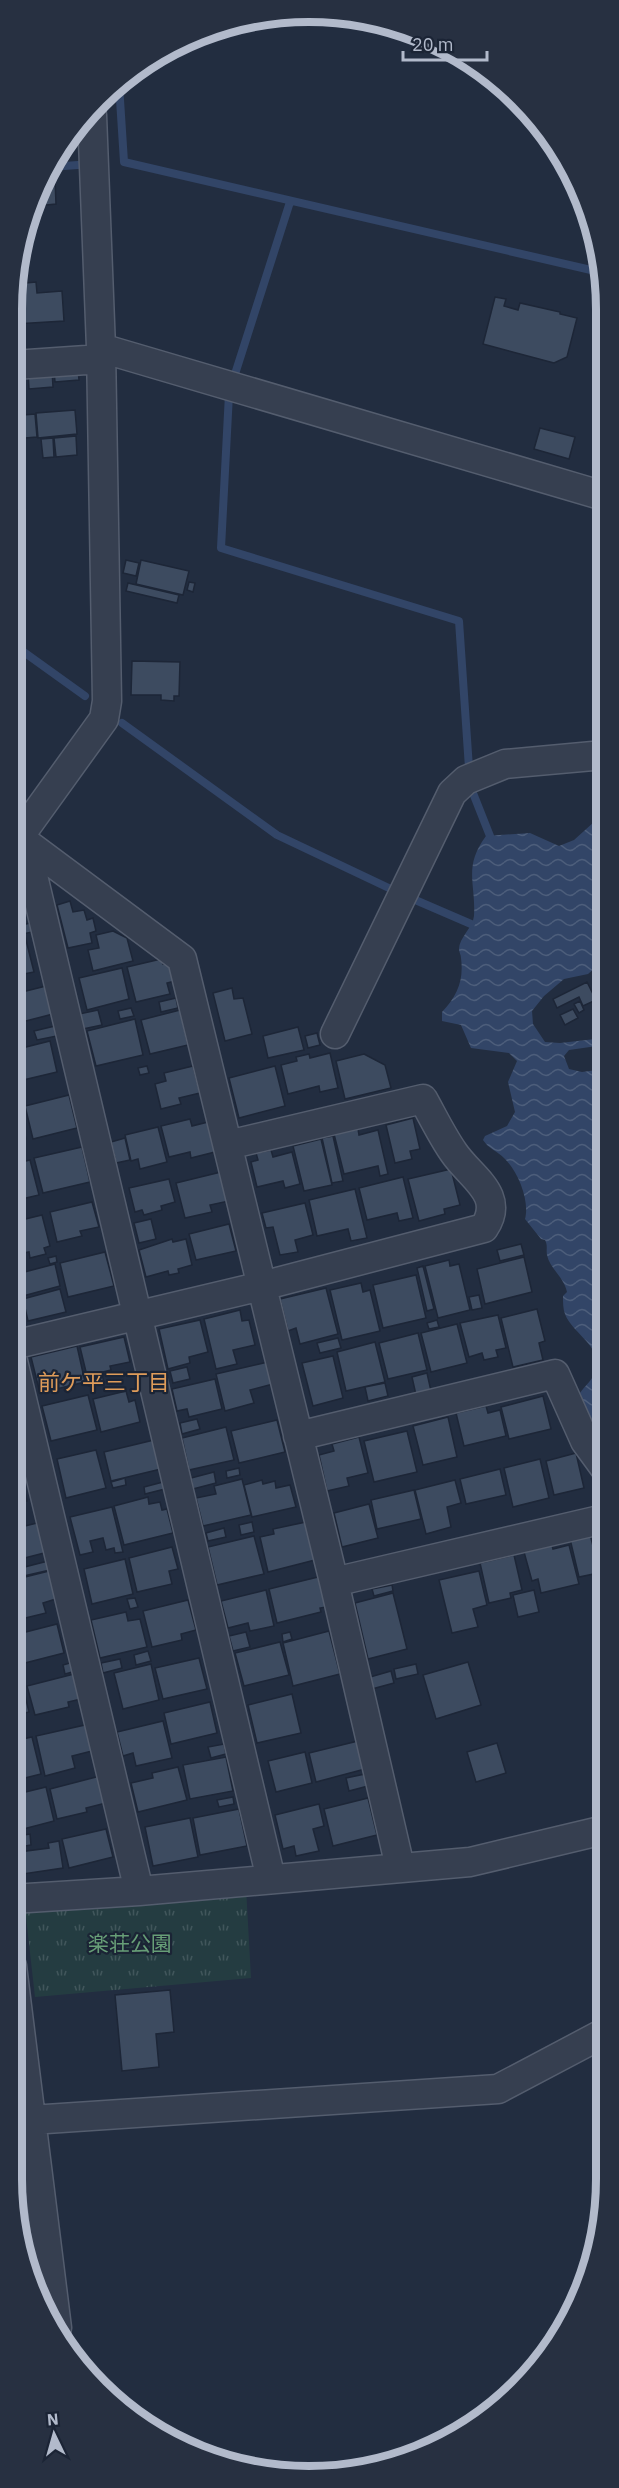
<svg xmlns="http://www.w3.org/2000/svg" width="619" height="2488" viewBox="0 0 619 2488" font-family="'IBM Plex Sans','Noto Sans JP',sans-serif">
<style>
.park{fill:url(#park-tufts)}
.water{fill:url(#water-waves)}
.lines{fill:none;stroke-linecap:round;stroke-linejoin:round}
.stream{stroke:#324567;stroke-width:8}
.building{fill:#3d4b60;stroke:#1d2637;stroke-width:1.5}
.street-casing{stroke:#545d6e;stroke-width:31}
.street{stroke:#363f50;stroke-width:28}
.labels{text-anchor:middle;stroke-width:4.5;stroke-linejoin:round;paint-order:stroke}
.park-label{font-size:21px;fill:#679e77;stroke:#1b2435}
.neighbourhood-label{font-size:22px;fill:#df9c5a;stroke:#1b2435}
.rim{fill:none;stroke:#b2bacb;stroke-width:8}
</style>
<defs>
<pattern id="park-tufts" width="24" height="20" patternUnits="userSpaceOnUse" patternTransform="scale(1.5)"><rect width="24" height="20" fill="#243c41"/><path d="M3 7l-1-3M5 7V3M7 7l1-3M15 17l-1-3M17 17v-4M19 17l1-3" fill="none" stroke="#41565b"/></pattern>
<pattern id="water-waves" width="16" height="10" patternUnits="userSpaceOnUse" patternTransform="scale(1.5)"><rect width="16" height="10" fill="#324567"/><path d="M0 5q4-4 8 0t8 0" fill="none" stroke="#4d5e7b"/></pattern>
</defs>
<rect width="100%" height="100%" fill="#222d40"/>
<path class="park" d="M246 1888 251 1978 35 1997 25 1908Z"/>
<path class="water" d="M604 813V960L588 974 564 979 544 996 532 1011 533 1024 545 1042 560 1043 604 1038V1045L569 1050 564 1056 569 1069 582 1072 604 1069V1447L593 1426 580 1393C585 1386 594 1378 596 1370 603 1347 572 1333 565 1314 563 1309 563 1302 563 1296L567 1292C564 1277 550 1269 547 1255 546 1249 548 1246 545 1240L541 1239 525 1219C530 1201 518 1171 504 1158 497 1151 489 1149 483 1140L485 1136 507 1126 515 1112 508 1082 517 1061 509 1053 471 1048 461 1025 442 1021V1012C457 996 464 981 461 958 461 955 459 952 459 949 459 938 473 927 474 916 476 883 463 867 486 836L530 833 559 846 574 840Z"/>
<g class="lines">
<path class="stream" d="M119 84 124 162 604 273
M50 167 78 165
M235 374 290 202
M229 394 221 548 459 621 469 768
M14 645 85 696
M122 723 277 835 393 890
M471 788 490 836
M413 899 471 924"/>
</g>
<path class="building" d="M46 179H55L56 204 37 206Z
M36 282 37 293 62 291 64 321 15 324V284Z
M495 297 506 299 504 306 518 310 520 303 560 312V314L577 318 567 357 554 363 483 344Z
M78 368 79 380 55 382 54 370Z
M52 370 53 387 29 389 28 372Z
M75 410 77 434 38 438 36 413Z
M35 414 37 437 25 438 23 415Z
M540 428 575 437 569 459 534 449Z
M76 436 77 455 56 457 54 438Z
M53 438 54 457 43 458 41 439Z
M126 560 139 563 136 576 123 573Z
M141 560 189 571 183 595 136 584Z
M189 582 195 583 193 592 187 590Z
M128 583 179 595 177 603 126 591Z
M132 661 180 662 179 696H174V701L161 700V695H131Z
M16 879 25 916 14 919V880Z
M70 901 73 912 84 910 87 920 93 918 96 931 90 933 92 943 68 948 57 905Z
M30 923 32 932 14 936V927Z
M113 931 127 938 133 961 93 971 88 950 99 948 96 935Z
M25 936 34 972 14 976V939Z
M161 959 163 964 170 962 175 981 167 983 170 994 136 1002 127 967Z
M122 968 129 999 87 1010 79 978Z
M587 982 596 1000 583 1006 579 997 557 1008 553 999Z
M46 986 53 1014 14 1024V994Z
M232 988 234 999 243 998 252 1034 225 1041 213 993Z
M604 989V1026H602L595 991Z
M176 998 178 1008 161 1012 159 1002Z
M580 1001 584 1010 579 1013 574 1004Z
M131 1008 134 1016 120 1019 118 1011Z
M573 1009 578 1018 565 1025 560 1015Z
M98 1010 102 1025 83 1029 79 1014Z
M180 1010 188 1045 150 1054 141 1020Z
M135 1019 143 1055 96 1066 87 1031Z
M55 1026 57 1036 37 1040 34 1031Z
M298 1027 304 1050 268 1058 263 1036Z
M317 1033 320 1045 308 1048 305 1036Z
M50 1041 57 1072 19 1081 14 1050Z
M330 1053 338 1088 320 1092 319 1086 288 1094 281 1065 297 1061 296 1057 309 1054 310 1058Z
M364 1054 385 1065 391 1088 345 1099 336 1061Z
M147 1066 149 1073 140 1075 138 1068Z
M193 1066 200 1093 179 1098 181 1104 161 1109 155 1084 166 1081 164 1073Z
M275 1066 285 1106 239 1118 229 1078Z
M69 1095 77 1128 33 1139 25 1106Z
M18 1107 26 1139 13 1142V1108Z
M413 1118 420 1149 410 1151 412 1159 395 1163 386 1125Z
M190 1119 192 1126 212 1121 219 1151 191 1158 190 1152 169 1157 161 1126Z
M158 1127 167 1162 140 1169 138 1159 131 1161 125 1135Z
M358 1129 359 1135 378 1130 388 1174 380 1176 378 1166 344 1174 334 1134Z
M333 1136 343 1181 332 1183 322 1138Z
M125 1138 130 1160 116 1163 111 1142Z
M321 1139 332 1185 304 1191 293 1146Z
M82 1147 90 1182 43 1193 34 1158Z
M271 1150 273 1157 292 1152 300 1184 285 1188 283 1181 257 1187 251 1162 258 1160 256 1153Z
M30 1160 39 1195 13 1201V1164Z
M451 1169 460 1205 444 1209 445 1214 419 1221 408 1179Z
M221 1172 229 1201 210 1205 212 1212 185 1218 176 1183Z
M403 1177 413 1218 399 1221 397 1213 367 1220 359 1188Z
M169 1179 175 1202 161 1206 162 1210 144 1215 142 1210 135 1212 129 1188Z
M355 1189 367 1238 351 1241 348 1229 317 1236 309 1200Z
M92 1202 99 1227 80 1231 82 1236 57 1242 50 1212Z
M305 1203 313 1235 295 1240 298 1252 280 1255 273 1227 266 1228 262 1213Z
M42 1215 50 1246 44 1248 46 1254 30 1258 29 1252 13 1255V1222Z
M151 1219 156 1239 139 1243 134 1223Z
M229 1224 236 1251 196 1260 189 1234Z
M172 1239 173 1242 186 1239 192 1265 178 1269 179 1273 169 1275 168 1271 146 1277 139 1250Z
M521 1244 524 1255 500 1261 497 1250Z
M105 1252 114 1286 68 1297 60 1263Z
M56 1256 57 1262 50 1264 48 1258Z
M524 1257 532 1292 485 1304 477 1269Z
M449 1260 450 1266 459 1264 470 1310 438 1318 425 1266Z
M55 1264 60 1286 23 1296 17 1274Z
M423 1266 434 1309 427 1311 417 1268Z
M416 1275 426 1318 383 1328 373 1285Z
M361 1283 363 1292 370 1290 380 1331 342 1340 330 1290Z
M326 1288 338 1334 300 1344 296 1328 288 1331 280 1299Z
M60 1289 66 1312 28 1321 23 1299Z
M479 1295 482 1308 472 1310 469 1297Z
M537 1309 545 1341 539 1343 543 1360 513 1367 501 1318Z
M240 1310 242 1321 249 1320 255 1345 233 1350 237 1364 216 1369 204 1319Z
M498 1315 506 1348 496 1350 498 1357 484 1360 482 1353 469 1357 460 1323Z
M200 1320 208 1352 189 1357 190 1363 168 1369 159 1329Z
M437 1320 439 1327 429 1329 427 1323Z
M457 1324 467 1363 431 1372 421 1333Z
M418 1333 427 1370 388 1379 379 1343Z
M124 1337 130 1362 110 1366 111 1370 87 1376 80 1347Z
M338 1338 341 1348 320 1353 317 1343Z
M375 1342 385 1382 346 1391 337 1352Z
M77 1346 85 1382 40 1393 31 1357Z
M333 1356 343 1398 313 1406 302 1363Z
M268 1362 273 1384 250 1390 254 1403 225 1411 216 1374Z
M187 1367 190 1379 173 1383 170 1371Z
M427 1373 431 1391 416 1395 412 1377Z
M102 1374 104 1383 89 1386 87 1377Z
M215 1379 222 1409 189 1417 187 1409 177 1411 172 1389Z
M385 1383 388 1396 368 1401 365 1387Z
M126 1391 129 1402 135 1400 140 1422 101 1432 93 1399Z
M88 1395 97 1430 51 1441 42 1406Z
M543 1396 551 1429 509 1439 501 1407Z
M486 1406 488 1413 500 1410 506 1436 464 1446 456 1413Z
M448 1417 457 1457 423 1465 413 1426Z
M197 1419 200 1429 182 1434 180 1423Z
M277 1420 285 1452 239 1463 231 1431Z
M226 1427 234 1460 189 1470 182 1438Z
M407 1431 417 1472 374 1482 364 1441Z
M359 1437 368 1473 347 1478 349 1486 327 1491 319 1455 334 1451 332 1444Z
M154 1440 161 1469 111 1481 104 1452Z
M96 1450 106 1488 66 1498 57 1459Z
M576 1453 584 1488 554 1495 546 1461Z
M540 1459 549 1498 513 1507 504 1468Z
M239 1468 240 1475 227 1478 226 1471Z
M20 1469 27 1501 13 1504V1470Z
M500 1469 506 1495 466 1504 460 1479Z
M214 1472 216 1483 193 1489 191 1478Z
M125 1478 126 1485 113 1488 111 1482Z
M242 1479 251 1515 203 1526 196 1498 216 1494 214 1486Z
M262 1480 263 1484 275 1481 276 1488 290 1485 296 1507 252 1517 244 1485Z
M455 1480 461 1503 447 1507 451 1527 426 1534 415 1490Z
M163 1482 165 1489 145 1494 144 1487Z
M414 1490 421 1519 377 1529 371 1500Z
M148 1497 149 1504 160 1502 162 1510 167 1509 173 1533 124 1545 114 1506Z
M369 1504 378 1538 342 1547 334 1513Z
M112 1507 123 1552 115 1553 114 1548 106 1550 103 1538 90 1541 93 1552 80 1555 70 1517Z
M41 1522 48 1552 13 1561V1529Z
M252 1522 254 1532 241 1535 239 1525Z
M306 1522 315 1560 268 1572 260 1537 274 1534 273 1529Z
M224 1528 226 1537 208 1541 206 1533Z
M590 1534 593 1546 604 1543V1590L598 1591 594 1574 579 1577 570 1539Z
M254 1536 264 1574 217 1585 208 1547Z
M552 1545 553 1549 569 1545 579 1584 541 1593 538 1579 532 1581 524 1552Z
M172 1547 178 1569 169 1571 172 1584 137 1592 129 1558Z
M514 1555 522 1590 510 1593 511 1598 489 1603 480 1563Z
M125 1559 133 1594 92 1604 84 1569Z
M48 1561 50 1570 15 1578 13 1570Z
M53 1570 59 1598 43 1603 46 1613 13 1621V1580Z
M479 1571 487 1605 473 1609 478 1627 452 1633 439 1580Z
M318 1577 326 1607 320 1608 321 1612 277 1623 269 1589Z
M392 1585 393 1591 374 1596 372 1589Z
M266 1590 274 1626 250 1631 248 1623 228 1628 221 1601Z
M534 1590 539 1612 518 1617 513 1595Z
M393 1593 407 1649 368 1659 355 1603Z
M135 1598 138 1607 130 1609 127 1599Z
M188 1600 196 1630 181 1634 182 1640 152 1647 143 1611Z
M126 1612 128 1621 140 1619 147 1647 100 1658 91 1620Z
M57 1624 64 1653 21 1664 14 1635Z
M329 1631 340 1674 293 1686 283 1643Z
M246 1632 250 1647 233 1651 229 1636Z
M290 1632 292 1639 283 1642 282 1634Z
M280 1642 289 1675 244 1686 235 1653Z
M13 1648 19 1674 13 1675Z
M148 1651 151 1661 136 1665 134 1655Z
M199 1658 207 1689 163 1699 155 1668Z
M120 1659 122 1668 103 1673 101 1663Z
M73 1662 76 1671 65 1674 63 1665Z
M468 1662 481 1705 436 1719 423 1675Z
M151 1664 159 1700 123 1709 114 1673Z
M416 1664 418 1674 396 1679 394 1669Z
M391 1671 394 1683 372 1689 370 1677Z
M74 1674 81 1699 68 1702 69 1707 35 1715 27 1686Z
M23 1687 29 1712 13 1716V1690Z
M292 1694 301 1733 257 1743 248 1705Z
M210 1702 217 1733 171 1744 164 1713Z
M163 1721 172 1758 136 1766 133 1753 123 1756 117 1732Z
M85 1725 92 1751 72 1756 75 1768 45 1776 36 1736Z
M32 1737 41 1774 13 1781V1741Z
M358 1741 365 1769 316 1782 309 1753Z
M497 1743 506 1773 476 1782 467 1752Z
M224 1744 226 1754 211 1758 208 1747Z
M305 1752 312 1783 276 1792 268 1761Z
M226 1757 233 1791 190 1799 183 1765Z
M178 1767 187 1800 138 1812 131 1783 153 1778 152 1773Z
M365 1774 368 1786 349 1791 346 1778Z
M100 1776 106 1803 86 1808 87 1812 57 1819 50 1789Z
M46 1787 54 1821 12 1832 13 1795Z
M233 1797 234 1804 219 1807 217 1800Z
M368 1798 377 1835 333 1846 324 1809Z
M319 1804 324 1826 313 1829 319 1851 296 1856 294 1846 283 1849 275 1815Z
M239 1809 247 1846 200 1855 193 1818Z
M190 1818 198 1857 153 1866 145 1827Z
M106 1829 113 1857 69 1868 62 1839Z
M30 1834 31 1845 14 1848 12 1837Z
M59 1841 63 1868 23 1874 19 1852 49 1848 48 1843Z
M18 1849 21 1871 12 1872V1850Z
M170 1990 174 2032 156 2034 159 2067 122 2071 115 1995Z"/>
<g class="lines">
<g class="street-casing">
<path id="street" d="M101 348 604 496
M14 365 101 359
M14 834 182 959 334 1582 400 1867
M19 837 104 719 107 701 101 348 92 115
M25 842 271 1879
M335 1034 452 793 466 780 505 764 604 755
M13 1345 262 1286 484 1228C506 1195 471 1178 454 1153 442 1136 433 1117 423 1099L228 1145
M13 1361 139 1891
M298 1436 555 1374 585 1441 604 1467
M334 1582 604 1519
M12 1899 139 1891 470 1862 604 1830
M12 1966 57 2328
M31 2120 498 2089 604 2033"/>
</g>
<use href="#street" class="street"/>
</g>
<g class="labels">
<g class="park-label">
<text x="130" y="1951">楽荘公園</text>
</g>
<g class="neighbourhood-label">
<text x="104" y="1390">前ケ平三丁目</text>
</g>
</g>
<path d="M0 0H619V2488H0ZM309 22H309A287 287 0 0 1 596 309V2179A287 287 0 0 1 309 2466H309A287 287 0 0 1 22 2179V309A287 287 0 0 1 309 22Z" fill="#273041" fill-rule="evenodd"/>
<path class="rim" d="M309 22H309A287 287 0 0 1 596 309V2179A287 287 0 0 1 309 2466H309A287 287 0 0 1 22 2179V309A287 287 0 0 1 309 22Z"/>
<g transform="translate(54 2434) rotate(355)" stroke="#1b2435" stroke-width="4.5" paint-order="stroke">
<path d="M0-4.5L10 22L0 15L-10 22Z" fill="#b2bacb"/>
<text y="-9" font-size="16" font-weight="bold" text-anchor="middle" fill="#b2bacb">N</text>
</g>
<path d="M403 51v9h84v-9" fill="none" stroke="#b2bacb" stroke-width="3"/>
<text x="412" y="51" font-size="18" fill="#b2bacb" stroke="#1b2435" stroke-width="4.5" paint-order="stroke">20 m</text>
</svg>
